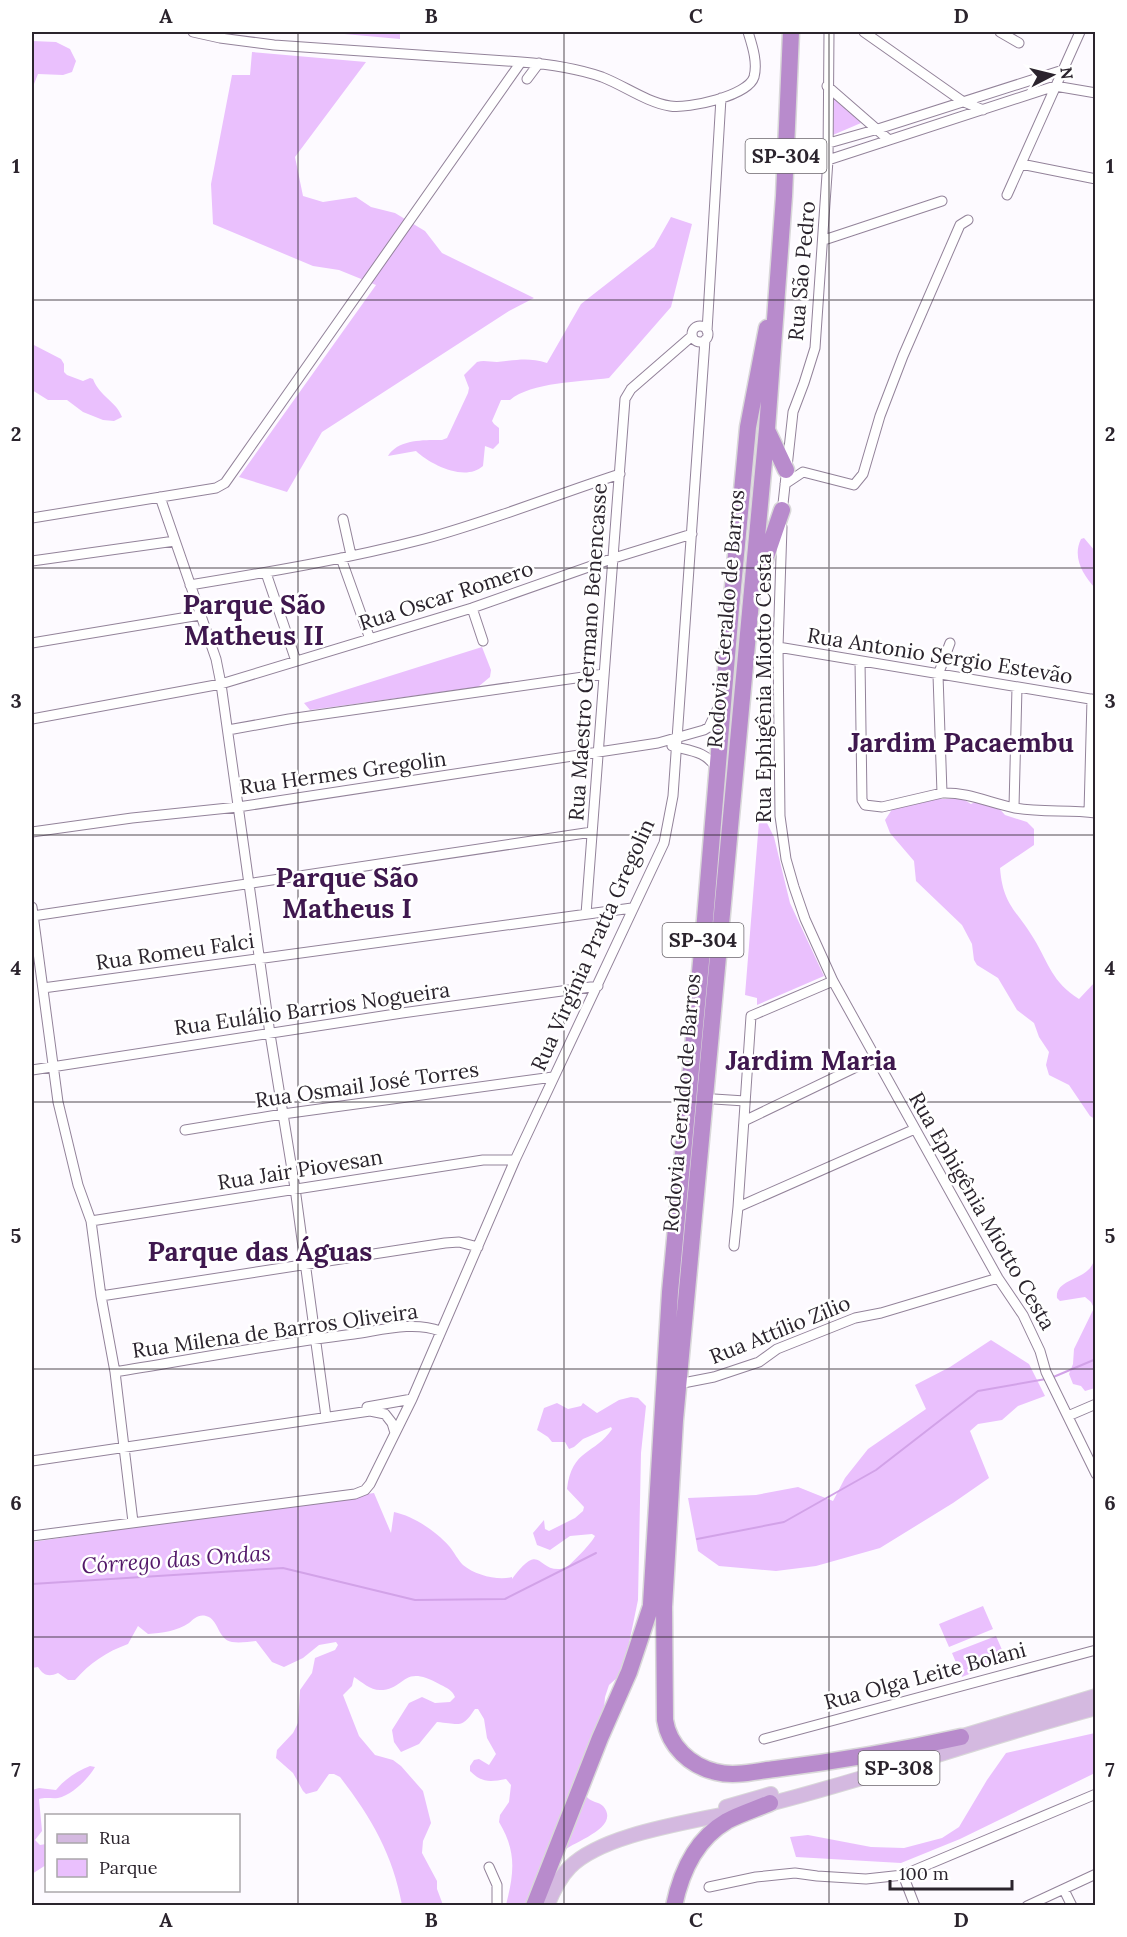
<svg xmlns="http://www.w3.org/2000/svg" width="1127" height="1937" viewBox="0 0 1127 1937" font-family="Lora,serif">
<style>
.green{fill:#eac0fd}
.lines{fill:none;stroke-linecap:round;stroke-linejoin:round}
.stream{stroke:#d2a2e8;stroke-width:2}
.street-casing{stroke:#93839a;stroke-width:11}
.primary-casing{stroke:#d9d8d9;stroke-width:16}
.highway-casing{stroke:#d9d8d9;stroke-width:19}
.street{stroke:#fff;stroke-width:9}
.primary{stroke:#d4b9e0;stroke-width:14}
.highway{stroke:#b88bcc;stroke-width:16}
.grid{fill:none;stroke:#2b242d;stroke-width:1.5;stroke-opacity:0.55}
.labels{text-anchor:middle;stroke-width:5;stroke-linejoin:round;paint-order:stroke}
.shield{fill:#fff;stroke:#6b666c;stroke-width:1.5}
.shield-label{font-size:20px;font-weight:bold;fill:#2b242d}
.street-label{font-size:21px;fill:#2b242d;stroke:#fff}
.water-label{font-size:22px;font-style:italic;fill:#531869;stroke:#fff}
.district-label{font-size:27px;font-weight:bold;fill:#3f184e;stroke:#fff}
.neatline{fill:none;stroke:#2b242d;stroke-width:2}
.grid-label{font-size:20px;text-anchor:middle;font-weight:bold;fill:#2b242d}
</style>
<rect width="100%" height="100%" fill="#fdfaff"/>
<path class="green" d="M333 32H400V39L333 33Z
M32 41 56 42 70 49 76 61 72 72 63 75 38 74 32 89Z
M252 52 366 62 295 157 303 196 323 202 356 197 371 207 395 213 425 231 442 253 534 298 509 311 322 432 287 492 239 477 376 285 339 270 313 266 213 224 211 184 232 75H250Z
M834 96 861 123 833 135Z
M671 217 692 224 671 307 609 378C581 382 531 382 510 400H501L492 421 494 424 499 428V443L493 449 485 446 483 466C465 482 431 465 416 451L388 456C398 439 425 440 442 440L447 438 468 393 469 388 464 375 477 362C484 360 490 362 497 362 517 360 528 357 547 363L581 304 654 247Z
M32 344 61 359 64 364V372L67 375 83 381 90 378 93 379C100 397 116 401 122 417L114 421 103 420 83 412 67 400H48L32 390Z
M1084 538 1095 551V588C1083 575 1072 557 1081 539Z
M482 647 491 670 490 677 478 687 310 710 304 703Z
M936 799H963L971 804 979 800 997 806 1005 815 1027 822 1034 829V845L1000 868C1003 906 1017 910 1034 939 1049 964 1052 982 1079 999L1095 982V1119L1090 1116 1069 1085 1049 1075 1046 1065 1049 1052 1039 1037 1034 1023 1017 1010 998 978 977 965 974 960 972 944 962 925 916 881 914 861 890 833 885 820 893 808Z
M760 809 774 837 790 903 824 976 757 1005V998L745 995Z
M1095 1259V1388L1085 1391 1081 1386 1073 1384 1069 1374 1073 1364 1074 1349 1094 1308 1091 1302 1085 1297 1060 1301 1057 1298C1055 1282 1077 1280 1087 1271 1091 1268 1093 1263 1095 1259Z
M991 1340 1029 1364 1045 1396 1018 1406 1002 1420 978 1424 970 1431 989 1478 953 1503 880 1548 816 1566 776 1571 719 1566 698 1551 688 1498 756 1495 798 1487 833 1501 845 1478 868 1449 926 1409 915 1385 950 1367Z
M631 1397 638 1398 646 1406 641 1453 638 1600 627 1653 618 1677 609 1685 605 1697 604 1709 587 1770V1797C591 1802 599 1802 603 1806 622 1828 572 1842 562 1852 554 1860 540 1893 534 1905H506C514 1873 517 1852 499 1822L500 1815 509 1802 511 1785 506 1779C490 1782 482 1783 470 1771V1766L474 1760 479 1759 489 1765 496 1754 487 1738 484 1719 478 1709H475C462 1729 460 1724 437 1722L419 1744 401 1752 394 1742 392 1730 409 1703 422 1697 435 1703 450 1702 455 1697C452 1690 447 1688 441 1685 401 1662 407 1690 380 1690 370 1690 362 1682 354 1677L352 1686 343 1695 359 1736 375 1755 393 1760 401 1766 423 1791 431 1823 423 1841 422 1853 437 1881V1889L443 1905H402C393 1855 371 1817 340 1777L334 1774H329L317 1791 306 1794 303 1791 293 1773 276 1758 277 1750 293 1733 298 1723 300 1690 312 1673 315 1658 335 1650 338 1645 336 1642 319 1645 303 1658 284 1667 272 1662 256 1641C248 1642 239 1643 232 1642 217 1639 219 1619 206 1616 198 1614 194 1619 189 1623 177 1631 162 1633 148 1634L138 1626 128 1644C106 1652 90 1663 75 1680H68L58 1673C49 1677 44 1676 38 1667L32 1668V1542L374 1493 391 1533 394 1512C413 1516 436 1531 449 1546 454 1552 458 1560 463 1565 475 1575 498 1581 512 1577V1579C543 1537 536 1576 566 1568 573 1562 591 1544 595 1536L592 1534 570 1536 550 1550 537 1545 533 1533 544 1520 545 1529 549 1531 575 1518 583 1511 584 1507 567 1489C572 1448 595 1455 612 1429L611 1427 583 1439 574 1447 569 1449 565 1442H552L548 1437 537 1430 544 1408 557 1403 568 1409 581 1406 583 1403 597 1413 619 1400Z
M983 1606 993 1629 949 1647 939 1624Z
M996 1636 1006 1659 962 1677 952 1653Z
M1095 1733V1773L960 1839 901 1863 796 1857 790 1837 808 1835 871 1847 904 1848 942 1838 959 1827 987 1780 1006 1753Z
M90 1766 95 1767C88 1779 72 1795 58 1798 52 1799 46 1797 39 1799L42 1831 35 1840 40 1845 46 1844V1865L32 1874V1790L39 1788 56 1790C65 1779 77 1771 90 1766Z"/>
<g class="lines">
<path class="stream" d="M1051 1378 1096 1359
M697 1539 784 1522 876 1470 978 1391 1046 1379
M32 1584 283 1568 415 1600 505 1599 596 1553"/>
<g class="street-casing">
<path id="street" d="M193 32 220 38 274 45 521 62C548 64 576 68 602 77 625 86 646 102 670 106 688 109 748 96 754 77 758 62 752 45 748 32
M864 32 962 101 983 110
M1000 32 1019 43
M527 79 539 63
M827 86 889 140
M829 143 878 129 1063 70
M828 160 1055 86 1096 93
M1021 164 1096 179
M1007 195 1080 32
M824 240 942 201
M692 334a8 8 0 1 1 16 0a8 8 0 1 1-16 0Z
M707 331 721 98
M785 484 803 472 854 485 863 474 880 416 903 356 960 225 968 220
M160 497 216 659 221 684 270 1034 295 1188 326 1417
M782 513 793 412 804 383 815 348 828 160 829 32
M32 518 216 488 225 483 521 62
M343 519 351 555
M782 527 778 647 780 816 786 859 794 887 805 919 833 981 998 1278 1023 1315 1040 1351 1046 1372 1096 1474
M341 558 370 639
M32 561 175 541
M266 573 296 661
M190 585C269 572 347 559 424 539 491 521 555 495 620 474
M472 608 483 641
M32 643 200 615
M778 647 1096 700
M860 661 862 800 865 805 882 807 942 793C968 792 990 803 1015 808 1042 813 1069 809 1096 813
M32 719 221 684 472 608 614 558 692 534
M228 730 289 719 604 674
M672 746C691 751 706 751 717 769
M942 793 938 675 950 643
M1014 807 1017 687
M1089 812 1092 699
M32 832 132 818 238 807 658 743 704 730 709 727 717 710
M32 907 58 1102 78 1185 91 1221 101 1296 115 1372 133 1522
M586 914 625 399 631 389 692 336
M33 916 592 832
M43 988 632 908
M32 1070 402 1013 598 986
M714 1099 745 1101
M744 1121 875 1058
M185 1130 283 1114 553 1077
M738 1207 915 1129
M91 1221 483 1160H515
M734 1246 738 1207 751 1016 833 981
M101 1296 445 1243 459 1242 478 1247
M115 1372C194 1359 274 1344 354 1334 382 1330 414 1321 440 1331
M678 1384 714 1377 759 1362 777 1349 855 1318 881 1313 998 1278
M367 1407 412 1399
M1068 1416 1096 1404
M32 1461 370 1411 385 1414 392 1423 395 1433
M32 1536 355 1494 365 1490 370 1484 412 1399 515 1160 664 843 673 796 705 340
M764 1739 1096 1650
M489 1867 497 1885V1906
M903 1875 915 1906
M709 1887 756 1877 795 1873 817 1876 866 1879 903 1875 1096 1794
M1064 1890 1072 1906
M1027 1906 1096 1874"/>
</g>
<g class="primary-casing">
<path id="primary" d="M953 1739 1096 1696
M868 1768 912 1753
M761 1806C874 1778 983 1738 1096 1708
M726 1807 771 1794
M547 1906C553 1891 559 1878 570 1867 604 1833 693 1822 739 1811"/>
</g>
<g class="highway-casing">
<path id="highway" d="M791 32 784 196 767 429 675 1420 664 1607 665 1720C669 1746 690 1766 716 1772 735 1777 756 1771 775 1769 839 1761 898 1751 961 1737
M767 430 786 470
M758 580 782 510
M651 1604 670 1292 705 919 731 608 748 427 767 328
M534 1906 600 1738 629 1672 655 1594
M674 1906C681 1872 696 1839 727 1821 740 1814 756 1809 770 1803"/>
</g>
<use href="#street" class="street"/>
<use href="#primary" class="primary"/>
<use href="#highway" class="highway"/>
</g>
<path class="grid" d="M298 32V1906M564 32V1906M829 32V1906M32 300H1096M32 568H1096M32 835H1096M32 1102H1096M32 1369H1096M32 1637H1096"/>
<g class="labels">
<g class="shield">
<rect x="745.5" y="139" width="81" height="34" rx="4.5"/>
<rect x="662.5" y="923" width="81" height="34" rx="4.5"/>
<rect x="858.5" y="1751" width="81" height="34" rx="4.5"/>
</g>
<g class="shield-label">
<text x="786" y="163">SP-304</text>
<text x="703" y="947">SP-304</text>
<text x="899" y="1775">SP-308</text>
</g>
<g class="street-label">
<text transform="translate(802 271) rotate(-85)" y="7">Rua São Pedro</text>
<text transform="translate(446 596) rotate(-18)" y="7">Rua Oscar Romero</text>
<text transform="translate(726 619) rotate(-85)" y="7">Rodovia Geraldo de Barros</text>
<text transform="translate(588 652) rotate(-86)" y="7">Rua Maestro Germano Benencasse</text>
<text transform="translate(940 656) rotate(9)" y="7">Rua Antonio Sergio Estevão</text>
<text transform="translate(764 688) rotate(-90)" y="7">Rua Ephigênia Miotto Cesta</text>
<text transform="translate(343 773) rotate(-8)" y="7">Rua Hermes Gregolin</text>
<text transform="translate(593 945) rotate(-66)" y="7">Rua Virgínia Pratta Gregolin</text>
<text transform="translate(175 952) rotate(-8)" y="7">Rua Romeu Falci</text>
<text transform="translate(312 1009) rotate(-8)" y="7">Rua Eulálio Barrios Nogueira</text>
<text transform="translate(367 1085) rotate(-8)" y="7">Rua Osmail José Torres</text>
<text transform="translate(682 1103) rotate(-85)" y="7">Rodovia Geraldo de Barros</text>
<text transform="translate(300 1170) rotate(-9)" y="7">Rua Jair Piovesan</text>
<text transform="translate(982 1211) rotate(60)" y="7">Rua Ephigênia Miotto Cesta</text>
<text transform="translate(780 1330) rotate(-22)" y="7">Rua Attílio Zilio</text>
<text transform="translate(275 1331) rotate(-8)" y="7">Rua Milena de Barros Oliveira</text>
<text transform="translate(925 1676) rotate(-15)" y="7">Rua Olga Leite Bolani</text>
</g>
<g class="water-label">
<text transform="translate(176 1559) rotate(-4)" y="8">Córrego das Ondas</text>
</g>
<g class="district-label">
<text x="254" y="614">Parque São<tspan x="254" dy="31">Matheus II</tspan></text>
<text x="961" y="752">Jardim Pacaembu</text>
<text x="347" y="887">Parque São<tspan x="347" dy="31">Matheus I</tspan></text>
<text x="811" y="1070">Jardim Maria</text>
<text x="260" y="1261">Parque das Águas</text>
</g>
</g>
<rect width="1127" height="1937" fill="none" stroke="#ffffff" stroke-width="66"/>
<rect x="45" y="1814" width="195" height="78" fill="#ffffff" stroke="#aaa7ab" stroke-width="1.5"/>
<rect x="57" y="1834" width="30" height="9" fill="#d4b9e0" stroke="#aaa7ab" stroke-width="1.5"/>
<text x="99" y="1844" font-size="18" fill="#2b242d">Rua</text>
<rect x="57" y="1859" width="30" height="18" fill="#eac0fd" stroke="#aaa7ab" stroke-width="1.5"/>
<text x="99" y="1874" font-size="18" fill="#2b242d">Parque</text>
<g transform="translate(1052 75) rotate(83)" stroke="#ffffff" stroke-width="4.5" paint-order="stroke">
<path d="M0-4.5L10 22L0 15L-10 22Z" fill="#2b242d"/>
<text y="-9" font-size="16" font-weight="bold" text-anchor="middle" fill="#2b242d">N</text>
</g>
<path d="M890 1880v9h122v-9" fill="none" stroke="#2b242d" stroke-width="3"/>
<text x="899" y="1880" font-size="18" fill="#2b242d" stroke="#ffffff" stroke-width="4.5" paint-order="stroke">100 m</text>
<rect x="33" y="33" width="1061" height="1871" class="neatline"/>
<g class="grid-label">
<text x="166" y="23">A</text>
<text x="431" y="23">B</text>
<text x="696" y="23">C</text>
<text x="961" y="23">D</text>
<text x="16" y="173">1</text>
<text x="1110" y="173">1</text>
<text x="16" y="441">2</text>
<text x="1110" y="441">2</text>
<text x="16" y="708">3</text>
<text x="1110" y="708">3</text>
<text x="16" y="975">4</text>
<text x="1110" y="975">4</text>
<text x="16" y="1243">5</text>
<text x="1110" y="1243">5</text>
<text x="16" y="1510">6</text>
<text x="1110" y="1510">6</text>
<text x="16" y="1777">7</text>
<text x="1110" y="1777">7</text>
<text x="166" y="1927">A</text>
<text x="431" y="1927">B</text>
<text x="696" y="1927">C</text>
<text x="961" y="1927">D</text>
</g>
</svg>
